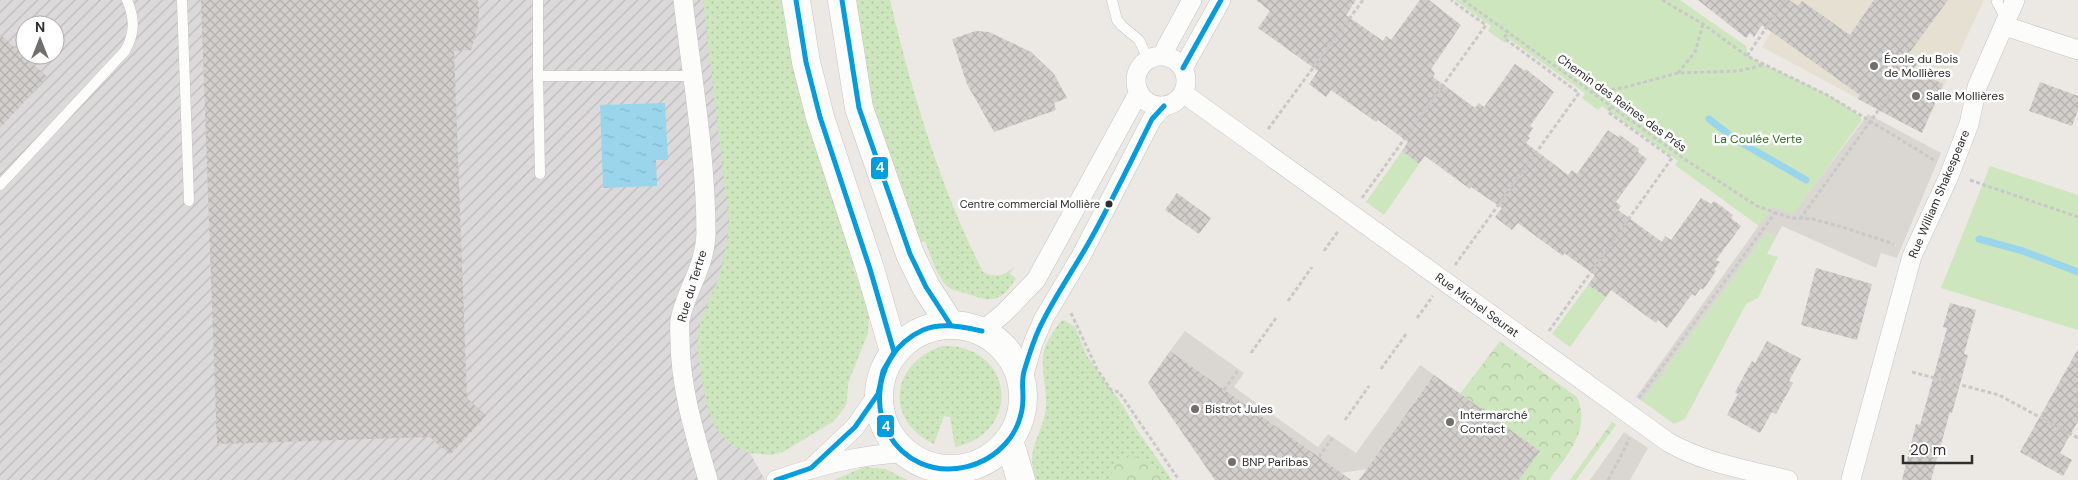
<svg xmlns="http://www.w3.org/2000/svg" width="2078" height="480" viewBox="0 0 2078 480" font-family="'DM Sans',sans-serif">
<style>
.industrial{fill:url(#industrial-furrows);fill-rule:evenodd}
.education{fill:#e6e0d3}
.grass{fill:url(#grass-dots)}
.forest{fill:url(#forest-crowns)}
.park{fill:#cee6be}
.plaza{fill:#dad6d2}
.water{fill:url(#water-ripples)}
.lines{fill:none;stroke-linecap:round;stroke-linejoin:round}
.stream{stroke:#99d6ec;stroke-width:7}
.building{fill:url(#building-cross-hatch)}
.service-casing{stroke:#c5c4c5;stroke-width:11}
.minor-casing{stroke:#c5c4c5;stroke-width:20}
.secondary-casing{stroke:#c5c4c5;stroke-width:29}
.path{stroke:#c9c9c8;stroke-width:3;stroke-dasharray:4 2.5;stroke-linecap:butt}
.service{stroke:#fcfcfb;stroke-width:10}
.minor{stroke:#fcfcfb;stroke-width:19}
.secondary{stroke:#fcfcfb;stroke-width:28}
.bus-1-casing{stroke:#fff;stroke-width:9}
.bus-1{stroke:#009ee1;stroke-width:5}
.poi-dot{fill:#706f6e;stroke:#fff;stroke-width:2}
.bus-dot{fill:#2e2e2e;stroke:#fff;stroke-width:2}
.labels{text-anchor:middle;stroke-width:5;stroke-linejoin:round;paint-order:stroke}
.bus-label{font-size:11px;fill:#2e2e2e;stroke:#fff;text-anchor:end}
.poi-label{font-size:12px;fill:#2e2e2e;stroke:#fff;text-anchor:start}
.street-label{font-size:12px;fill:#2e2e2e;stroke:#fff}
.park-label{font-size:12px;fill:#2c6e1b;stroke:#fff}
.line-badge{stroke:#fff;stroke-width:2}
.badge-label{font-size:14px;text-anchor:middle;font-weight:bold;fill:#fff}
</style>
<defs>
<pattern id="industrial-furrows" width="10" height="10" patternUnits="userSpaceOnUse" patternTransform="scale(1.25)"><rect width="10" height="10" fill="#dcd9db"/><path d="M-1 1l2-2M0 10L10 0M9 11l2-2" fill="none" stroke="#bdbbbc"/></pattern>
<pattern id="grass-dots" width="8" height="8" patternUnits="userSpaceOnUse" patternTransform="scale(1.25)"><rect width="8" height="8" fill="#cee6be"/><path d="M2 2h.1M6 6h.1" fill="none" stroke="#b1c6a4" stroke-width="1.8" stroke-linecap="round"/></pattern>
<pattern id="forest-crowns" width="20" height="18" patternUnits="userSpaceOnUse" patternTransform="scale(1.25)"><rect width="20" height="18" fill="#cee6be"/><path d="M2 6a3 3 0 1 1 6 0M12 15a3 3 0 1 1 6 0" fill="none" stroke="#b1c6a4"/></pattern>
<pattern id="water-ripples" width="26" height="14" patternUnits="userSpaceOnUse" patternTransform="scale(1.25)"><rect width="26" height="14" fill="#99d6ec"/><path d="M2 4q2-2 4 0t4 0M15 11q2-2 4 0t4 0" fill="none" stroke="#84b8cb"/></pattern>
<pattern id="building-cross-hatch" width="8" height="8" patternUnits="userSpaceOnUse" patternTransform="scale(1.25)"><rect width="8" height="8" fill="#d1cecb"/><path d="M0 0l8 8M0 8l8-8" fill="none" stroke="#b4b1af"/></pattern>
</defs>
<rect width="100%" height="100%" fill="#ece8e4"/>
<path class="industrial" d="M0 0H716L737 230 701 364 765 480H0ZM25 25H55V55H25Z"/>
<path class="education" d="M1791 0H1984L1922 133 1762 47Z"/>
<path class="grass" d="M703 0H788L860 263 853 268 868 306 869 316 868 333 848 383 847 401 845 407 834 421 783 452 772 455 748 453 729 443 715 427 706 402 698 354V334L701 320 720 275 727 241 729 222Z
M847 0H890C912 93 940 187 983 272 994 279 1006 275 1015 266L1010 274 1016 278C1001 304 990 302 965 293 959 291 951 290 947 286 936 275 931 256 925 241L914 244 872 109Z
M1064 320 1075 327 1087 356 1124 407 1137 430 1172 480H1037C1023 449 1044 435 1046 406 1047 388 1040 369 1044 351 1047 340 1054 331 1061 321Z
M943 346C1013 344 1024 432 955 447L950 417 944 416 934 444C883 420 891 362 943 346Z
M864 467 885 469 908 480H834Z"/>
<path class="forest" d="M1500 341 1577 397C1591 430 1568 454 1549 480H1519L1540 451 1460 394Z
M1612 422 1616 425 1576 480H1570Z
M1130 455 1148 462 1164 480H1112L1111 475 1116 460Z"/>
<path class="park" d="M1455 0H1680L1746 46 1748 56C1773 71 1849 99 1862 120L1793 215 1772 207 1759 226 1675 165 1678 161 1602 106 1598 110 1582 98 1585 93 1509 39 1505 43 1488 31 1491 26Z
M1402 151 1419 164 1384 215 1366 202Z
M1990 166 2078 195V330L1941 288Z
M1767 232 1776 237 1767 254 1778 257 1758 298 1746 304 1685 419 1674 424 1642 401Z
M1588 285 1606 297 1570 347 1552 334Z"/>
<path class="plaza" d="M1868 114 1941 153 1897 258 1881 253 1876 268 1782 226 1776 237 1767 232 1642 401 1636 397 1772 207 1793 214Z
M1185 331 1244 373 1234 387 1318 447 1328 434 1356 453 1420 365 1434 375 1367 469 1341 473 1170 351Z
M1624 432 1648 448 1630 480H1590Z"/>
<path class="water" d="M665 103 668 160H656L657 186 603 188 600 105Z"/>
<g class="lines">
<path class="stream" d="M1709 119 1735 139 1806 180
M1979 239 2023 251 2078 272"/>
</g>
<path class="building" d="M201 0H478L479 11 478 25 471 50 454 51 467 398 486 416 450 455 430 437 217 444Z
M1256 0H1356L1346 15 1383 41 1386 36 1391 40 1420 0H1429L1461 25 1431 69 1435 73 1433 77 1475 108 1479 103 1484 107 1515 64 1525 71 1526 69 1554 92 1530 126 1533 128 1528 136 1530 138 1526 143 1568 175 1572 170 1577 174 1608 130 1618 137 1620 135 1639 149 1638 152 1647 159 1616 202 1621 206 1618 210 1662 242 1665 236 1671 240 1701 198 1711 204 1714 201 1733 215 1731 218 1741 226 1716 260 1720 262 1714 270 1716 271 1703 290 1701 288 1695 296 1692 294 1667 328 1658 320 1656 323 1611 290 1606 297 1588 285 1595 275 1564 253 1563 256 1518 223 1512 230 1495 217 1502 208 1471 187 1470 189 1425 156 1419 164 1402 151 1408 142 1378 120 1376 122 1331 90 1326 97 1309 84 1318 71 1258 28 1270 11Z
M1698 0H1789L1798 6 1802 1 1850 35 1874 0H1948L1907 56 1918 61 1914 69 1943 84 1922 133 1858 99 1860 95 1762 25 1754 37 1750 33 1746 38Z
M976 31 989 32 1031 52 1054 74 1067 98 1054 103 1056 110 994 132 967 84 952 39Z
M0 34 47 77 0 128Z
M2040 82 2078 96V110L2072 126 2029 111Z
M1177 193 1211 218 1199 234 1165 210Z
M1816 268 1872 284 1857 340 1801 325Z
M1950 303 1976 310 1964 354 1968 355 1952 413 1950 412 1931 480H1902L1916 424 1920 425 1947 328 1943 327Z
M1767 341 1801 359 1789 381 1793 383 1776 414 1772 412 1760 433 1727 415 1738 394 1735 392 1752 361 1755 363Z
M2078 349V421L2060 453 2072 460 2063 476 2020 452Z
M1170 351 1191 366 1351 480H1215L1148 383Z
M1434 375 1540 451 1519 480H1359Z"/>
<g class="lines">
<g class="service-casing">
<path id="service" d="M182 0 189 201
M538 0V76H692
M1112 0 1117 20 1122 26 1139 40 1148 59
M1998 0 1997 2 2007 21
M538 76 540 174
M0 185 125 51C135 33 135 19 127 0"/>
</g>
<g class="minor-casing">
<path id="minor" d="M683 0C692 77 706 156 706 234 705 267 686 290 680 320 679 326 680 333 680 339 680 387 695 435 708 480
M2005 26 2078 50
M1162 55 1192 0
M1136 81a25 25 0 1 1 50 0a25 25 0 1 1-50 0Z
M1183 68 1221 0
M1183 93 1668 442C1704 463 1748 470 1788 480
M982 331 1004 313 1036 280 1139 92
M1022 382 1033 343 1044 318 1081 256 1152 119 1164 106
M814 466 855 427 878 394
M1851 479 1912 256 1949 176 1969 124 1977 87 2015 0
M776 480C818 466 860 454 905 453"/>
</g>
<g class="secondary-casing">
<path id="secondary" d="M796 0 806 62 820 117 870 269 894 352
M842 0 859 108 910 254 926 287 950 324
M879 397a72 72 0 1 1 144 0a72 72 0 1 1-144 0Z
M1009 440 1021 480"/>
</g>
<path class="path" d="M1463 0 1686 160 1757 206 1791 218 1813 219 1842 227 1894 244
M1662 0 1703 24 1747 56 1829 96 1934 160
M1747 56 1785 0
M1678 73 1695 52 1703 24
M1592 92 1622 88 1678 73 1738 71 1763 65
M1268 129 1363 0
M1970 180 2078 217
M1362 198 1486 25 1451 0
M1800 219 1890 94
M1324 251 1339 230
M1455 265 1579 93 1504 38 1508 32
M1288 301 1312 267
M1071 313 1097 369 1111 390 1119 392 1179 480
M1417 318 1433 296
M1549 331 1672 158 1608 112 1611 106
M1251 353 1276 318
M1381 369 1406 334
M1912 372 1999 395 2078 438
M1224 390 1239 369
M1639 398 1775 213
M1345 420 1369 386
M1319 457 1333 437
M1608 480 1624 450 1629 438"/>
<use href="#service" class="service"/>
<use href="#minor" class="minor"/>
<use href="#secondary" class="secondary"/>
<g class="bus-1-casing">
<path id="bus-1" d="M842 0 859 108 910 254 926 287 950 324
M1183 68 1221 0
M982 331C962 327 942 322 923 330 867 355 864 437 920 463 949 476 985 467 1006 443 1017 431 1023 414 1023 398 1023 387 1021 379 1025 368 1029 355 1033 342 1039 329 1053 299 1072 272 1088 244 1111 203 1131 161 1152 119L1164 106
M776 480 811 468 855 427 878 394 883 371 894 352 870 269 820 117 806 62 796 0"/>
</g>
<use href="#bus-1" class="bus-1"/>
</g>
<g class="poi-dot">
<circle cx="1874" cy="66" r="5"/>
<circle cx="1916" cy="96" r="5"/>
<circle cx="1195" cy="409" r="5"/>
<circle cx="1450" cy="422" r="5"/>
<circle cx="1232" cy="462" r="5"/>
</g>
<circle class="bus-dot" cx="1109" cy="204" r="4.5"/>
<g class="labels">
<g class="bus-label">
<text x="1100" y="208">Centre commercial Mollière</text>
</g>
<g class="poi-label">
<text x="1884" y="63">École du Bois<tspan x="1884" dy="14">de Mollières</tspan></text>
<text x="1926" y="100">Salle Mollières</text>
<text x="1205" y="413">Bistrot Jules</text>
<text x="1460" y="419">Intermarché<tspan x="1460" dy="14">Contact</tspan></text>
<text x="1242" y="466">BNP Paribas</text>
</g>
<g class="street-label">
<text transform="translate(1622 103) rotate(36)" y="4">Chemin des Reines des Prés</text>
<text transform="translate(1939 194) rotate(-67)" y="4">Rue William Shakespeare</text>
<text transform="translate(692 286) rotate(-73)" y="4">Rue du Tertre</text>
<text transform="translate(1477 305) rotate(36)" y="4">Rue Michel Seurat</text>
</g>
<g class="park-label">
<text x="1758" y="143">La Coulée Verte</text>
</g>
</g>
<g class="line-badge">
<rect x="870" y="156" width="19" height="24" rx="5" fill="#009ee1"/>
<rect x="876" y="414" width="19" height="24" rx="5" fill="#009ee1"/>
</g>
<g class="badge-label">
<text x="880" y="172">4</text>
<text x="886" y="431">4</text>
</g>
<g transform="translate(40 40)"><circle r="24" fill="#ffffff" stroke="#ababab"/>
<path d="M0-4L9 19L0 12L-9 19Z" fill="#706f6e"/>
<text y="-8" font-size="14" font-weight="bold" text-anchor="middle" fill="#2e2e2e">N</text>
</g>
<path d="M1903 455v8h69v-8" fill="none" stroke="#2e2e2e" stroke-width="2.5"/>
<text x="1910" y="455" font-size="15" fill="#2e2e2e" stroke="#ffffff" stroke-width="4" paint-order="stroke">20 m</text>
</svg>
